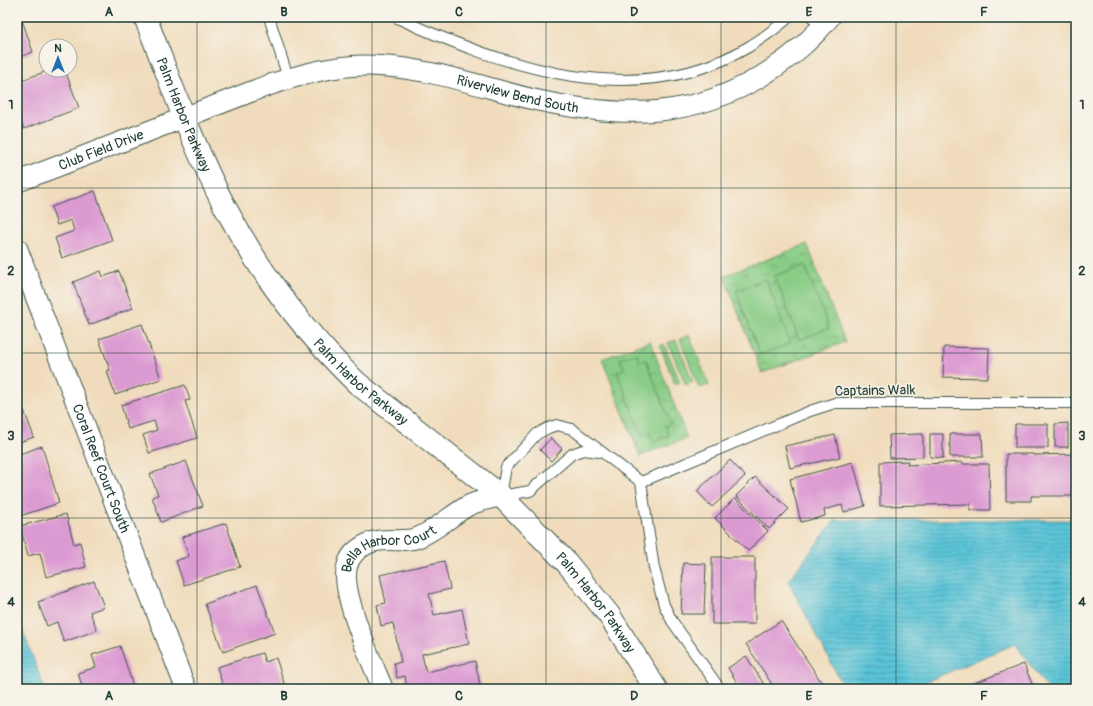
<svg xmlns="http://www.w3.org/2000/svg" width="1093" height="706" viewBox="0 0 1093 706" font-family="Pangolin,sans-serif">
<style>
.park{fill:url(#park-crowns);stroke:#54845c}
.pitch{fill:#88cc85;stroke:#54845c}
.water{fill:url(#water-rules);stroke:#3e8186}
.building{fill:#dc9ad2}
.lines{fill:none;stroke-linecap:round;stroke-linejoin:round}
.lane-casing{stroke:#3e5548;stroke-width:12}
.street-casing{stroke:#3e5548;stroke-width:22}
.secondary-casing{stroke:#3e5548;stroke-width:24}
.lane{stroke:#fff;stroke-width:10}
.street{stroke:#fff;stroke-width:20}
.secondary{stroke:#fff;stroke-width:22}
.grid{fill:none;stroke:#1f3d34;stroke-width:1;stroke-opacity:0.55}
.labels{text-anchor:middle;stroke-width:3;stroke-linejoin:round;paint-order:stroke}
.street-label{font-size:14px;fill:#1f3d34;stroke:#f7f3e8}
.neatline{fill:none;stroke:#1f3d34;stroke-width:1.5}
.grid-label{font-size:13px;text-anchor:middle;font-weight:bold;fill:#1f3d34}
</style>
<defs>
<pattern id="park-crowns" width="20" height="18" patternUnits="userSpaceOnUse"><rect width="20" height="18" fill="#88cc85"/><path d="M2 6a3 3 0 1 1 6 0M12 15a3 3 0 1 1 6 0" fill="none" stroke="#6fa76e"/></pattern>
<pattern id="water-rules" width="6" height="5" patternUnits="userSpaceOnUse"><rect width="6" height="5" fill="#5cc5d8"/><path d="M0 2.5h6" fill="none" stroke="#4ba1b0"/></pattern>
</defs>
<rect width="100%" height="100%" fill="#f7f3e8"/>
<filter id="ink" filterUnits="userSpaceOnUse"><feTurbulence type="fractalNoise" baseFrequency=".025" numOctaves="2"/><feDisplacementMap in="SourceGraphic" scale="8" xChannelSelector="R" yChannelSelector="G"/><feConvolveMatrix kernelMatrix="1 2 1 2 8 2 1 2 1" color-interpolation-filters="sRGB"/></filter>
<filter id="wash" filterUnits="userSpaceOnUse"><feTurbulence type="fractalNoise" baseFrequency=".012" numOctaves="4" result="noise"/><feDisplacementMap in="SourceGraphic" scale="16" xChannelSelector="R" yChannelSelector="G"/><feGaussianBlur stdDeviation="0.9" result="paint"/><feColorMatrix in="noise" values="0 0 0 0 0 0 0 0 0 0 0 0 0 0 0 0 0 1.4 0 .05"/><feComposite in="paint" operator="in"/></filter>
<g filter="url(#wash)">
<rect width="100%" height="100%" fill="#f0dcbc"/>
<path class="park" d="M807 244 845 342 762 373 724 276Z
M650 341 687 438 640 456 602 359Z"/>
<path class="pitch" d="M805 265 829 328 799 340 775 276Z
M766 279 790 343 760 355 736 291Z
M689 335 709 385 699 388 680 339Z
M676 340 693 382 686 385 668 343Z
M664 344 680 382 675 384 660 346Z
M636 353 640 362 646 360 671 424 665 426 669 435 653 442 649 432 642 435 617 372 624 369 620 359Z"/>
<path class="water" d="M835 520H1076V689H1048L1015 644 909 689H861L841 682 788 581Z
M17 616 45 689H17Z"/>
<g id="blocks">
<path class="building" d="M17 17H21L33 52 17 58Z
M50 70H65L79 108 24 129 17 111V100L20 98 17 90V82Z
M95 191 112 240 62 258 55 238 74 231 71 220 57 225 51 207Z
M101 271 103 277 119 271 133 308 89 325 73 282Z
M142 324 161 379 115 395 107 371 110 370 99 339Z
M944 347 989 348 988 378 943 377Z
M185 385 190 400 185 401 197 438 149 453 143 435 157 430 154 421 128 429 121 405Z
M17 392 34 437 17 443Z
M1068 423V447H1055V424Z
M1015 424H1048V448H1015Z
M923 434V457L890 458 889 435Z
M930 434H943V458L930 457Z
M950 434H982L983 457H950Z
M835 435 840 457 790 468 785 446Z
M551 438 562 449 551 461 540 450Z
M42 446 59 503 17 517V455Z
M1006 454H1033V455L1076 454V496H1031V501H1006Z
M730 460 745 476 712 507 697 491Z
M186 461 203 506 161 522 152 497 158 495 150 474Z
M908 461 907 465 962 462V464H989L990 510H970V504L880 506V462Z
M853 462 865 506 844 512 842 505 824 510 825 516 801 522 790 479Z
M755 477 789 509 769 529 736 496Z
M735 498 768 531 748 551 715 518Z
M66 514 74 544 80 542 86 567 46 577 40 553 28 556 20 526Z
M226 523 240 567 184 585 176 561 189 556 182 537Z
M712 557H755V624H712Z
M444 561 450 589 429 594 434 615 462 609 469 644 422 654 426 672 475 661 481 689H407L405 676 397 678 394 663 401 662 393 623 381 626 377 605 386 603 380 575Z
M683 563 706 564 704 614H681Z
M94 581 104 607 90 612 97 630 64 642 57 622 47 626 38 602Z
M257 585 275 633 223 652 205 604Z
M781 621 826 689H775L746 644Z
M120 646 134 689H83L78 673 96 667 92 655Z
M262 653 265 662 276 658 286 689 248 688 224 689 217 667Z
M746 656 767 689H741L728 668Z
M1024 664 1034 689H958Z"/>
</g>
</g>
<g filter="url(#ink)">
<use href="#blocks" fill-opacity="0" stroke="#3e5548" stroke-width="1"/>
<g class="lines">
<g class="lane-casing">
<path id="lane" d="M269 17 288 78
M395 17C504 67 638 114 750 46 764 37 777 28 789 17
M812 17 822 28
M600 452 583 450 572 454 530 491 501 496 506 467 537 434 548 428 557 425 572 429 641 482
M641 482 810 411 835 403H1076
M641 482 654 568 664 605 672 621 720 689"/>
</g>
<g class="street-casing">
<g id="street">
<path id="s1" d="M17 182 258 89C297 75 338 63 381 66 433 69 485 88 536 100 623 119 698 120 774 68 795 54 814 37 830 17"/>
<path id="s2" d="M17 248 186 689"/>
<path id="s3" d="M383 689C372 662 340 593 347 567 349 556 358 548 369 543 384 537 401 543 417 538 435 531 449 517 466 507 476 501 489 499 501 496"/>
</g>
</g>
<g class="secondary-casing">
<g id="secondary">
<path id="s4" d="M145 17C170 80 193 146 225 207 259 271 304 332 357 383L501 496 567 563 609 615 656 689"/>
</g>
</g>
<use href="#lane" class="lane"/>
<use href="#street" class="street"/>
<use href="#secondary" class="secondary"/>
</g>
</g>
<path class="grid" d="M197 17V689M372 17V689M546 17V689M721 17V689M896 17V689M17 188H1076M17 353H1076M17 518H1076"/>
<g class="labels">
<g class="street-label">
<text dy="5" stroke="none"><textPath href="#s1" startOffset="524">Riverview Bend South</textPath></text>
<text dy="5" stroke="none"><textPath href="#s4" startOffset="105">Palm Harbor Parkway</textPath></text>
<text dy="5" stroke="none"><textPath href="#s1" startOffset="90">Club Field Drive</textPath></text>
<text dy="5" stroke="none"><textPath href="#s4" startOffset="429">Palm Harbor Parkway</textPath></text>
<text transform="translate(875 390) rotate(-1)" y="5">Captains Walk</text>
<text dy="5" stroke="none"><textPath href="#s2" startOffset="236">Coral Reef Court South</textPath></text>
<text dy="5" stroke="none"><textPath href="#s3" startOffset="177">Bella Harbor Court</textPath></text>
<text dy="5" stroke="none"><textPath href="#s4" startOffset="753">Palm Harbor Parkway</textPath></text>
</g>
</g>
<rect width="1093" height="706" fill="none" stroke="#f7f3e8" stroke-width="44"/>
<g transform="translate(58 58)"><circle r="19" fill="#f7f3e8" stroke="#a1aaa0"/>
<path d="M0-3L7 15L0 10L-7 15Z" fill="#1f6fb2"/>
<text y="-6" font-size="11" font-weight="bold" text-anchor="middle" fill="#1f3d34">N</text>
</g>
<rect x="22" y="22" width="1049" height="662" class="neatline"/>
<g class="grid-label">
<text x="109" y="16">A</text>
<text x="284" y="16">B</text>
<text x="459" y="16">C</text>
<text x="634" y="16">D</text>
<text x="809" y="16">E</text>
<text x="984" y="16">F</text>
<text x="11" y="109">1</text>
<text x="1082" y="109">1</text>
<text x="11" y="275">2</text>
<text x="1082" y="275">2</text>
<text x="11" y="440">3</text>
<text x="1082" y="440">3</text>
<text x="11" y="606">4</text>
<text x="1082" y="606">4</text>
<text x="109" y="700">A</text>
<text x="284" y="700">B</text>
<text x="459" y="700">C</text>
<text x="634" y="700">D</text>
<text x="809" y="700">E</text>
<text x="984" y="700">F</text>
</g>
</svg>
